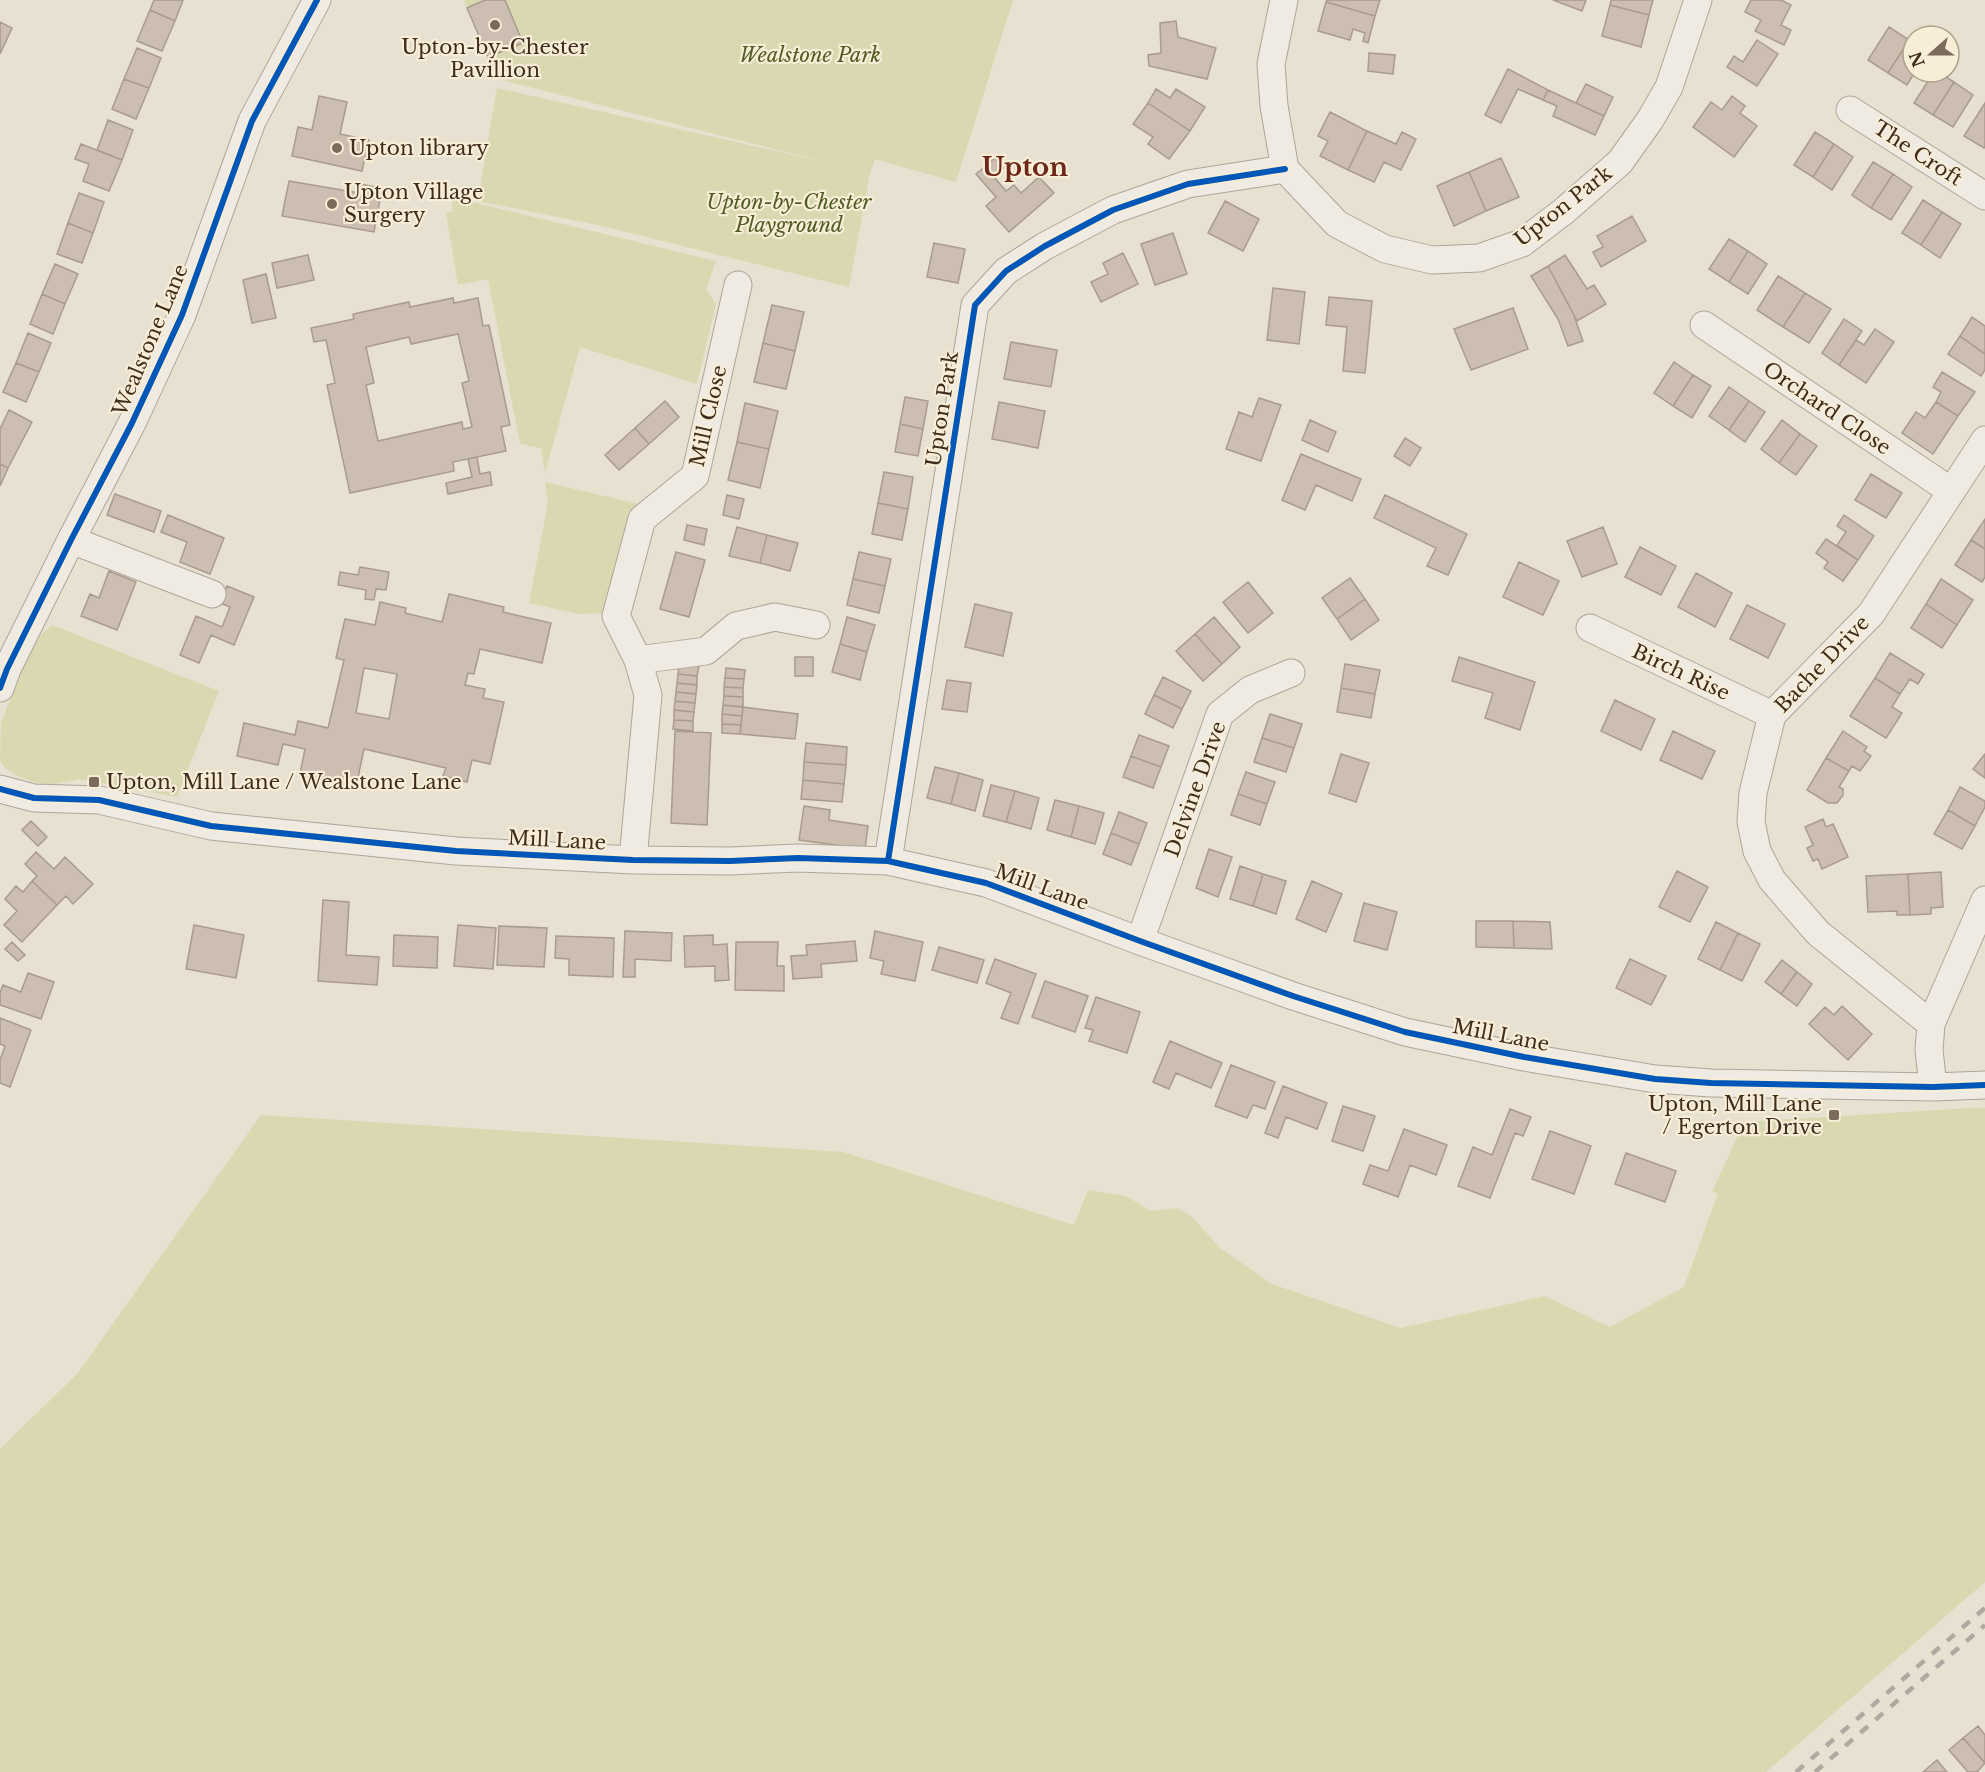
<svg xmlns="http://www.w3.org/2000/svg" width="1985" height="1772" viewBox="0 0 1985 1772" font-family="'Libre Baskerville',serif">
<style>
.green{fill:#d9d8b1}
.building{fill:#ccbeb0;stroke:#a99b8e;stroke-width:1.5;fill-rule:evenodd}
.lines{fill:none;stroke-linecap:round;stroke-linejoin:round}
.minor-casing{stroke:#aea598;stroke-width:29}
.minor{stroke:#efeae2;stroke-width:27}
.rail{stroke:#afaaa1;stroke-width:4.5;stroke-dasharray:10 10;stroke-linecap:butt}
.cycleway-casing{stroke:#f8edd6;stroke-width:10}
.cycleway{stroke:#0057b8;stroke-width:6}
.poi-dot{fill:#7a6b5c;stroke:#f8edd6;stroke-width:2}
.labels{text-anchor:middle;stroke-width:4.5;stroke-linejoin:round;paint-order:stroke}
.poi-label{font-size:20px;fill:#3e2c1e;stroke:#f8edd6;text-anchor:start}
.park-label{font-size:20px;font-style:italic;fill:#505c23;stroke:#f8edd6}
.street-label{font-size:20px;fill:#3e2c1e;stroke:#f8edd6}
.district-label{font-size:26px;font-weight:bold;fill:#6e281a;stroke:#f8edd6}
</style>
<rect width="100%" height="100%" fill="#e8e0d0"/>
<path class="green" d="M464 0H1013L956 182 875 159 870 173 849 287 602 226 478 201 497 88 829 163 498 79Z
M451 197 716 261 706 289 716 304 697 384 580 347 545 473 541 448 520 444 488 279 458 285 446 213 453 211Z
M545 482 638 504 628 516 605 613 578 614 529 603 548 503Z
M52 625 219 691 177 797 79 779 48 785 31 781 15 775 5 768 0 760 1 723 19 676 37 638Z
M1970 1108H1985V1582L1766 1772H0V1449L78 1373 261 1115 843 1152 1074 1225 1088 1190 1126 1196 1151 1211 1178 1208 1193 1218 1220 1248 1272 1284 1401 1328 1545 1296 1610 1327 1684 1287 1718 1193 1712 1192 1744 1122Z"/>
<path class="building" d="M154 0H183L175 21 150 10Z
M485 0H505L523 43 488 57 467 8Z
M1327 0H1380L1375 16 1326 2Z
M1553 0H1586L1582 11Z
M1611 0H1653L1649 15 1610 5Z
M1751 0H1781L1791 5 1781 25 1791 30 1784 45 1755 31 1761 20 1745 12Z
M1326 2 1375 16 1368 43 1363 41 1365 33 1353 29 1350 40 1318 31Z
M1610 5 1649 15 1641 47 1602 36Z
M150 10 175 21 162 51 137 41Z
M1176 21 1178 37 1216 48 1207 79 1149 66 1148 55 1161 53 1160 23Z
M0 22 12 28 0 54Z
M1889 27 1909 40 1888 73 1868 60Z
M1757 40 1778 54 1757 86 1727 67 1734 56 1743 62Z
M1909 40 1913 42V72H1915L1907 85 1888 73Z
M137 48 161 58 149 88 124 79Z
M1369 53 1395 55 1393 74 1368 71Z
M1508 69 1548 90 1543 100 1518 89 1501 123 1485 115Z
M1934 72H1938L1954 82 1933 115 1914 103Z
M124 79 149 88 136 119 112 109Z
M1954 82 1973 95 1953 127 1933 115Z
M1586 84 1613 97 1604 116 1576 103Z
M1156 89 1170 98 1176 89 1205 107 1190 131 1148 103Z
M1548 90 1604 116 1595 135 1553 116 1557 106 1543 100Z
M319 96 347 102 340 134 369 140 362 171 292 156 298 127 312 130Z
M1732 96 1745 106 1740 113 1757 126 1734 157 1693 127 1711 102 1722 110Z
M1148 103 1190 131 1169 159 1148 144 1153 137 1133 124Z
M1985 103V146L1984 148 1964 136Z
M1330 112 1367 131 1348 170 1320 156 1328 141 1318 136Z
M108 120 133 130 122 160 97 150Z
M1367 131 1396 144 1402 132 1416 139 1401 170 1384 162 1374 182 1348 170Z
M1815 132 1834 144 1813 177 1794 165Z
M81 144 122 160 109 191 83 181 89 164 75 159Z
M1834 144 1853 157 1832 190 1813 177Z
M995 158 1004 168 994 177 1006 191 1014 185 1021 193 1039 177 1054 193 1009 232 986 206 996 197 976 174Z
M1501 158 1519 197 1486 211 1469 172Z
M1873 162 1893 174 1871 208 1852 195Z
M1469 172 1486 211 1454 226 1437 186Z
M1893 174 1912 187 1891 220 1871 208Z
M289 181 359 193 361 184 382 188 374 232 282 216Z
M79 193 104 202 93 233 68 223Z
M1923 200 1942 212 1921 245 1902 233Z
M1225 201 1259 219 1243 251 1208 233Z
M1942 212 1961 224 1940 258 1921 245Z
M1632 216 1646 241 1601 267 1593 252 1603 247 1597 236Z
M68 223 93 233 82 263 57 254Z
M1173 233 1187 274 1155 285 1141 244Z
M1729 239 1748 251 1729 282 1709 269Z
M934 243 965 249 958 283 927 277Z
M1748 251 1767 264 1748 294 1729 282Z
M1123 253 1138 284 1101 302 1091 282 1108 274 1103 263Z
M308 255 314 280 277 288 272 263Z
M1565 255 1587 289 1594 285 1606 304 1577 321 1548 266Z
M55 264 78 274 65 304 42 294Z
M1548 266 1573 313 1583 341 1568 346 1558 319 1531 276Z
M266 274 276 318 252 323 243 280Z
M1778 276 1805 293 1783 327 1757 310Z
M1273 288 1305 292 1299 344 1267 340Z
M1805 293 1831 309 1809 343 1783 327Z
M42 294 65 304 53 334 30 324Z
M1329 297 1372 301 1365 373 1343 371 1347 327 1326 325Z
M453 298 454 303 478 298 483 326 489 325 510 425 501 427 506 451 453 462 454 471 350 493 327 385 335 383 326 340 314 342 311 328 354 319 353 314 409 302 410 307ZM458 334 469 381 462 383 472 427 463 429 462 422 378 441 366 385 374 383 366 347 409 337 411 344Z
M772 305 804 312 795 351 763 343Z
M1513 308 1528 349 1471 370 1454 329Z
M1972 317 1985 326V354L1960 336Z
M1844 319 1862 331 1839 365 1822 353Z
M1875 329 1894 342 1866 383 1839 365 1856 340 1864 345Z
M28 333 51 343 39 372 16 363Z
M1960 336 1985 354V370L1981 376 1948 354Z
M1011 342 1057 350 1051 387 1004 379Z
M763 343 795 351 786 389 754 382Z
M1674 362 1693 375 1673 406 1654 393Z
M16 363 39 372 26 402 3 392Z
M1942 372 1975 392 1958 416 1936 402 1941 392 1933 387Z
M1693 375 1711 386 1692 418 1673 406Z
M1729 387 1749 401 1729 430 1709 416Z
M905 397 928 401 923 429 900 424Z
M1259 398 1281 405 1261 461 1226 449 1239 412 1252 417Z
M665 401 679 417 649 444 635 428Z
M1749 401 1765 412 1745 442 1729 430Z
M999 402 1045 411 1038 448 992 439Z
M1936 402 1958 416 1933 454 1902 433 1916 412 1925 418Z
M745 403 778 411 769 449 737 442Z
M9 410 32 422 8 468 0 464V429Z
M1310 420 1336 432 1328 452 1302 440Z
M1782 420 1800 434 1779 463 1761 449Z
M900 424 923 429 918 456 895 452Z
M635 428 649 444 619 470 605 455Z
M1800 434 1817 446 1796 475 1779 463Z
M1405 438 1421 448 1410 466 1394 456Z
M737 442 769 449 760 488 728 480Z
M1301 454 1361 479 1352 501 1316 485 1305 510 1282 500Z
M477 457 480 474 490 472 492 485 448 494 446 483 472 477 468 459Z
M0 464 8 468 0 486Z
M884 472 913 477 908 509 878 503Z
M1871 474 1902 493 1886 518 1855 500Z
M115 494 161 511 154 532 107 515Z
M727 495 744 499 739 519 723 515Z
M1385 495 1467 534 1448 575 1427 566 1436 548 1374 518Z
M878 503 908 509 902 540 872 534Z
M168 515 224 538 210 574 180 562 187 542 161 532Z
M1844 515 1874 536 1858 560 1837 545 1846 532 1837 526Z
M1985 519V549L1971 540Z
M687 525 707 529 704 545 684 540Z
M737 527 767 535 760 563 729 556Z
M1603 527 1617 564 1582 577 1567 541Z
M767 535 798 543 790 571 760 563Z
M1826 539 1858 560 1843 581 1824 568 1828 562 1816 553Z
M1971 540 1985 549V577L1982 582 1955 565Z
M1640 547 1676 566 1661 595 1625 577Z
M676 552 705 560 689 617 660 609Z
M859 552 891 559 885 586 853 579Z
M1519 562 1559 581 1543 615 1503 597Z
M360 567 389 572 386 590 376 589 374 600 365 599 366 590 338 585 340 572 358 575Z
M109 571 136 582 117 630 81 616 90 594 99 598Z
M1696 573 1732 593 1715 627 1678 607Z
M1350 578 1365 599 1337 619 1322 598Z
M853 579 885 586 879 613 847 605Z
M1941 579 1973 600 1957 625 1926 604Z
M1248 582 1273 613 1248 633 1223 602Z
M227 586 254 597 234 645 211 635 199 663 180 655 196 616 222 627 230 607 220 603Z
M449 594 504 607 503 612 551 623 542 663 480 649 474 674 468 673 465 685 485 689 483 698 504 702 490 764 472 760 467 782 443 776 446 768 364 749 356 787 300 774 305 749 283 744 278 765 237 756 244 723 295 735 298 721 328 728 344 660 336 658 345 619 375 625 380 602 406 608 405 613 442 622ZM364 668 397 674 389 719 356 713Z
M1365 599 1379 620 1351 640 1337 619Z
M975 604 1012 613 1003 656 965 647Z
M1926 604 1957 625 1942 648 1911 628Z
M1747 605 1785 624 1768 658 1730 639Z
M847 617 875 625 867 652 840 644Z
M1214 617 1240 647 1222 664 1195 634Z
M1195 634 1222 664 1203 681 1176 651Z
M840 644 867 652 860 680 832 672Z
M1890 653 1924 674 1918 684 1910 679 1900 694 1875 678Z
M795 657H813V676H795Z
M1459 657 1535 682 1520 730 1485 718 1493 693 1452 681Z
M1345 664 1380 670 1375 694 1341 688Z
M679 665 699 666 697 676 678 674Z
M726 668 745 670 744 679 725 678Z
M678 674 697 676V685L677 683Z
M1163 677 1191 691 1182 709 1154 695Z
M725 678 744 679 743 688 724 687Z
M1875 678 1900 694 1892 707 1902 713 1886 738 1850 716Z
M947 680 971 683 967 712 942 709Z
M677 683 697 685 696 694 676 692Z
M724 687 743 688V697L724 696Z
M1341 688 1375 694 1371 718 1337 712Z
M676 692 696 694 695 703 675 701Z
M1154 695 1182 709 1173 728 1145 714Z
M724 696 743 697V707L723 705Z
M1615 700 1655 719 1641 750 1601 731Z
M675 701 695 703 694 712 674 710Z
M723 705 743 707 742 716 722 714Z
M743 707 798 714 795 739 740 734Z
M674 710 694 712 693 721 674 720Z
M722 714 742 716 741 725 722 724Z
M1270 714 1302 724 1294 748 1262 738Z
M674 720 693 721V731L673 729Z
M722 724 741 725 740 734 722 733Z
M675 731 711 733 707 825 671 823Z
M1673 731 1715 751 1702 779 1660 760Z
M1843 731 1867 747 1864 751 1871 756 1860 771 1852 766 1849 771 1826 758Z
M1139 735 1169 746 1161 767 1131 756Z
M1262 738 1294 748 1286 772 1254 762Z
M806 743 847 747 846 765 804 762Z
M1341 754 1369 763 1356 802 1329 793Z
M1985 754V778L1973 769Z
M1131 756 1161 767 1153 788 1123 777Z
M1826 758 1849 771 1839 787 1843 789V795L1837 803H1828L1807 790Z
M804 762 846 765 844 784 803 780Z
M935 767 959 773 951 804 927 798Z
M1246 772 1275 782 1267 804 1238 794Z
M959 773 983 780 975 811 951 804Z
M803 780 844 784 842 802 801 799Z
M991 785 1015 791 1006 822 983 816Z
M1960 787 1985 801V807L1975 826 1948 810Z
M1015 791 1039 798 1031 829 1006 822Z
M1238 794 1267 804 1260 825 1231 815Z
M1055 800 1079 806 1071 837 1047 830Z
M804 806 830 810 829 820 868 826 865 849 799 840Z
M1079 806 1104 813 1095 844 1071 837Z
M1948 810 1975 826 1962 849 1934 834Z
M1119 812 1147 823 1139 844 1111 833Z
M1823 819 1826 827 1833 824 1848 857 1822 869 1818 859 1813 861 1807 848 1813 845 1805 827Z
M31 821 47 837 38 846 22 830Z
M1111 833 1139 844 1131 865 1103 854Z
M1209 849 1232 857 1218 897 1196 888Z
M36 852 54 869 65 857 93 884 73 904 66 896 57 905 32 881 37 876 25 864Z
M1240 866 1263 874 1253 906 1230 899Z
M1677 871 1708 887 1690 922 1659 907Z
M1941 872 1943 907 1931 908V914L1910 915 1908 874Z
M1263 874 1286 881 1276 914 1253 906Z
M1908 874 1910 915H1897V911L1868 912 1866 876Z
M32 881 57 905 22 942 4 925 17 911 5 899 16 886 23 892Z
M1312 881 1342 894 1326 932 1296 919Z
M323 900 349 902 346 955 379 957 377 985 318 981Z
M1364 903 1397 912 1387 950 1354 941Z
M1476 921H1513L1514 948 1476 947Z
M1513 921 1550 922 1552 949 1514 948Z
M1716 922 1738 933 1720 970 1698 959Z
M194 925 244 935 236 978 186 969Z
M458 925 496 928 493 969 454 966Z
M499 926 547 928 544 967 497 965Z
M625 931 672 933 671 961 635 959V977H623Z
M875 931 923 942 915 981 881 974 884 961 870 958Z
M1738 933 1760 944 1742 981 1720 970Z
M394 935 438 937 437 968 393 966Z
M713 935V945L727 944 729 980 715 981V966L685 967 684 936Z
M556 936 614 938 613 977 569 975V959L555 958Z
M855 941 857 961 821 964 822 977 793 979 791 956 807 955 806 945Z
M12 942 25 955 18 961 5 949Z
M736 942H778L777 966H784V991L735 990Z
M939 947 984 960 977 983 932 970Z
M995 959 1036 974 1018 1024 1001 1018 1011 993 986 983Z
M1630 959 1666 976 1651 1005 1616 988Z
M1782 960 1797 972 1781 994 1765 982Z
M1797 972 1812 984 1797 1006 1781 994Z
M28 973 54 982 41 1019 0 1005V993L3 985 21 992Z
M1045 981 1088 996 1075 1032 1032 1017Z
M1096 997 1140 1012 1127 1053 1089 1041 1093 1030 1085 1028Z
M1842 1006 1872 1034 1848 1060 1809 1024 1825 1007 1834 1015Z
M0 1018 31 1030 10 1087 0 1083V1060L5 1046 0 1044Z
M1170 1041 1222 1063 1211 1088 1176 1073 1169 1089 1153 1082Z
M1231 1065 1275 1082 1265 1109 1253 1105 1247 1118 1215 1106Z
M1283 1086 1327 1103 1317 1129 1286 1117 1278 1138 1265 1133Z
M1343 1106 1375 1116 1363 1151 1332 1141Z
M1510 1109 1531 1117 1523 1136 1515 1133 1490 1198 1458 1186 1473 1147 1492 1155Z
M1404 1129 1447 1145 1436 1175 1410 1165 1398 1197 1363 1184 1370 1165 1388 1171Z
M1550 1131 1591 1146 1574 1194 1532 1179Z
M1626 1153 1676 1171 1665 1202 1615 1184Z
M1978 1726 1985 1735V1763L1963 1738Z
M1963 1738 1985 1763 1977 1772H1968L1949 1750Z
M1937 1760 1947 1772H1923Z"/>
<g class="lines">
<g class="minor-casing">
<path id="minor" d="M1284 0 1271 64 1274 106 1285 169 1337 224 1385 249 1432 260 1479 258 1522 243 1564 211 1620 162 1650 120 1669 87 1698 0
M1850 110 1985 196
M1704 325 1951 491
M71 540 212 594
M1590 628 1772 715
M638 660 706 651 736 626 775 617 816 625
M0 688 7 669 71 540 132 423 182 315 252 121 317 0
M0 789 34 798 99 800 211 826 456 851 633 860 730 861 798 858 888 861 986 883 1140 941 1293 996 1405 1032 1524 1057 1655 1079 1711 1083 1933 1087 1985 1085
M633 860 648 695 638 660 616 616 642 519 695 476 738 285
M888 861 975 305 1006 271 1045 246 1113 210 1188 184 1285 169
M1140 941 1220 714 1250 690 1291 673
M1931 1024 1818 933 1772 880 1757 851 1751 822 1753 793 1772 715 1871 614 1985 440
M1933 1087 1929 1050 1931 1024 1985 900"/>
</g>
<use href="#minor" class="minor"/>
<path class="rail" d="M1796 1772 1985 1608
M1815 1772 1985 1625"/>
<g class="cycleway-casing">
<path id="cycleway" d="M0 688 7 669 71 540 132 423 182 315 252 121 317 0
M0 789 34 798 99 800 211 826 456 851 633 860 730 861 798 858 888 861 986 883 1140 941 1293 996 1405 1032 1524 1057 1655 1079 1711 1083 1933 1087 1985 1085
M888 861 975 305 1006 271 1045 246 1113 210 1188 184 1285 169"/>
</g>
<use href="#cycleway" class="cycleway"/>
</g>
<g class="poi-dot">
<circle cx="495" cy="25" r="6"/>
<circle cx="337" cy="148" r="6"/>
<circle cx="332" cy="204" r="6"/>
<rect x="88" y="776" width="12" height="12" rx="3"/>
<rect x="1828" y="1109" width="12" height="12" rx="3"/>
</g>
<g class="labels">
<g class="poi-label">
<text x="495" y="54" text-anchor="middle">Upton-by-Chester<tspan x="495" dy="23">Pavillion</tspan></text>
<text x="349" y="155">Upton library</text>
<text x="344" y="199">Upton Village<tspan x="344" dy="23">Surgery</tspan></text>
<text x="106" y="789">Upton, Mill Lane / Wealstone Lane</text>
<text x="1822" y="1111" text-anchor="end">Upton, Mill Lane<tspan x="1822" dy="23">/ Egerton Drive</tspan></text>
</g>
<g class="park-label">
<text x="810" y="62">Wealstone Park</text>
<text x="789" y="209">Upton-by-Chester<tspan x="789" dy="23">Playground</tspan></text>
</g>
<g class="street-label">
<text transform="translate(1918 153) rotate(33)" y="7">The Croft</text>
<text transform="translate(1563 206) rotate(-38)" y="7">Upton Park</text>
<text transform="translate(150 340) rotate(-67)" y="7">Wealstone Lane</text>
<text transform="translate(1827 408) rotate(34)" y="7">Orchard Close</text>
<text transform="translate(942 409) rotate(-81)" y="7">Upton Park</text>
<text transform="translate(708 416) rotate(-77)" y="7">Mill Close</text>
<text transform="translate(1822 664) rotate(-46)" y="7">Bache Drive</text>
<text transform="translate(1681 672) rotate(25)" y="7">Birch Rise</text>
<text transform="translate(1195 789) rotate(-70)" y="7">Delvine Drive</text>
<text transform="translate(557 840) rotate(3)" y="7">Mill Lane</text>
<text transform="translate(1042 887) rotate(20)" y="7">Mill Lane</text>
<text transform="translate(1501 1035) rotate(11)" y="7">Mill Lane</text>
</g>
<g class="district-label">
<text x="1025" y="176">Upton</text>
</g>
</g>
<g transform="translate(1931 54) rotate(249)"><circle r="28" fill="#f8edd6" stroke="#aea08c" stroke-width="1.5"/>
<path d="M0-4.5L10 22L0 15L-10 22Z" fill="#7a6b5c"/>
<text y="-9" font-size="16" font-weight="bold" text-anchor="middle" fill="#3e2c1e">N</text>
</g>
</svg>
